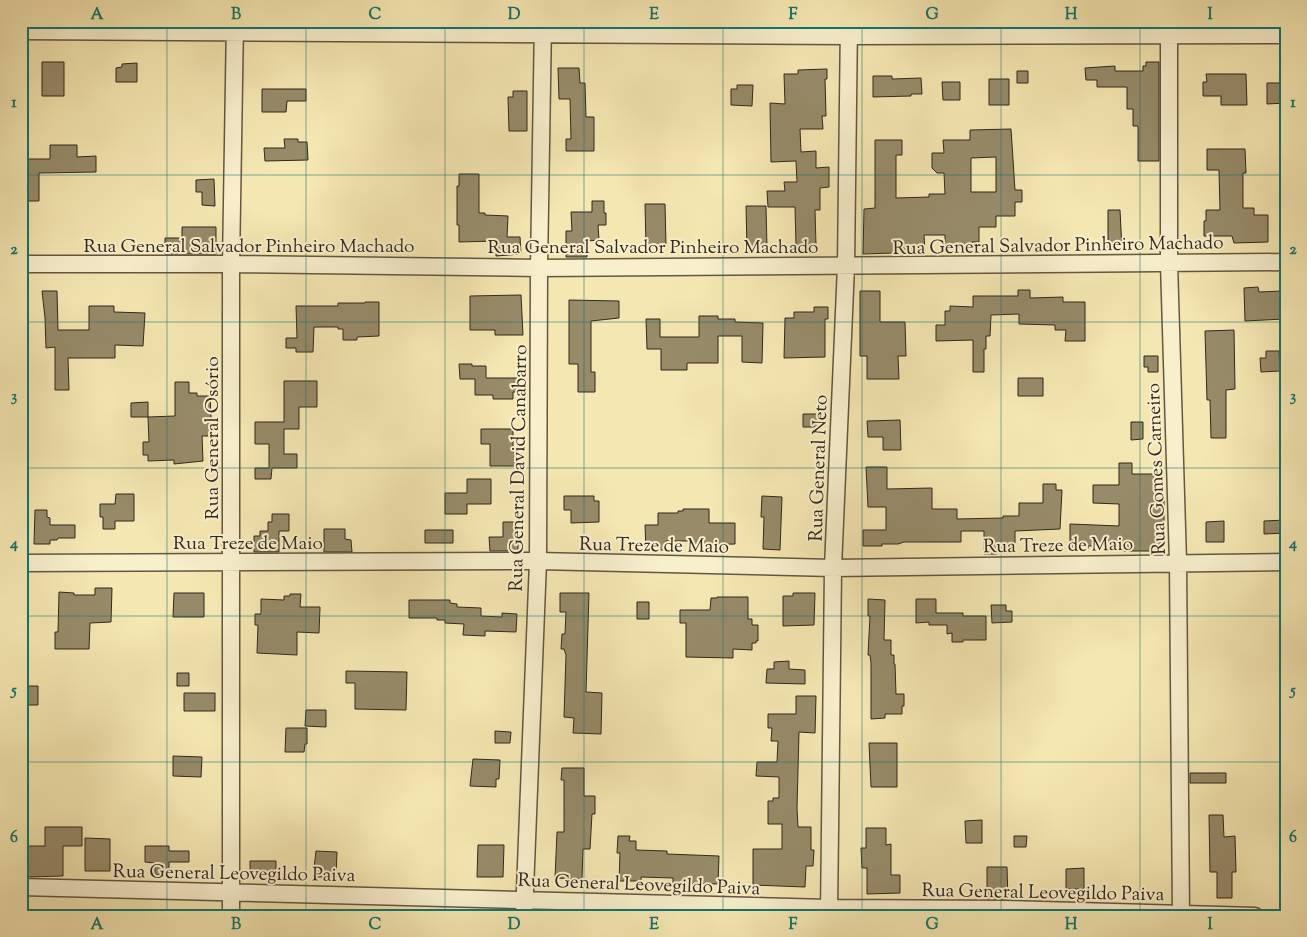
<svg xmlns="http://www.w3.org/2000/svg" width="1307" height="937" viewBox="0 0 1307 937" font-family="'Sorts Mill Goudy',serif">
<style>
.building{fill:#978b6a;stroke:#31271c;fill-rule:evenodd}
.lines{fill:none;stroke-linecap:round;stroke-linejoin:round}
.minor-casing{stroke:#625742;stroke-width:19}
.minor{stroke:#f8efcd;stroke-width:16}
.grid{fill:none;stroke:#0f766e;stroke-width:1;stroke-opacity:0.55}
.labels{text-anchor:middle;stroke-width:4;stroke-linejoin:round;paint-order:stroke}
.street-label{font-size:19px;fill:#31271c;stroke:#f8efcd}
.neatline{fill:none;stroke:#0f766e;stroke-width:2}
.grid-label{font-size:16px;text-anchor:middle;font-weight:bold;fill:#0f766e}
</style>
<rect width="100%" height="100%" fill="#f5e7b2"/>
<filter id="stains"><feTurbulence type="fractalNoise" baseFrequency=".004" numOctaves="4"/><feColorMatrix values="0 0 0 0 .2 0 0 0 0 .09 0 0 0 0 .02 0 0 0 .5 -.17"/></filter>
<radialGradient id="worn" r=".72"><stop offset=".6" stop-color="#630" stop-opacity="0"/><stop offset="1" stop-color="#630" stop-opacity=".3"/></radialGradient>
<path class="building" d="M42 62H64V96H42Z
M1146 62H1159V161H1138V126H1133V109H1127V87H1097V80H1086L1085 68 1115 66V71H1143V66H1146Z
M137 63V82H116V68L122 67V64Z
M558 68H579L580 83H585L586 117H594V151H566V139H571L570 99H559Z
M827 69V79H825L826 116H822L823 129H800L801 152 816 151V168L829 167V187L820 188V210H815L816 246H796L795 207H768L767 191H785L784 182H797L796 161 771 162 770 103 785 104 784 74H798V70Z
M1017 71H1028V83H1017Z
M1206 74H1246L1247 105H1221V96H1203V82H1207Z
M873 76H892V79L921 78 922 94H911V96L873 97Z
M989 79H1009V105H989Z
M942 82H960V100H943Z
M1267 83H1286V103L1267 104Z
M737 85H753L752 106 731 105V89H737Z
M262 89H306V101H287L286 112H262Z
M513 91H527V131H509L508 97H513Z
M1011 129 1015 190H1022V202H1015V216H996V227H979V242H972V247H945V235H924L925 252 863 254 864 209 875 208V140H902V155H896V198L929 197V194H945L944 173H937L932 168V153H944L943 140H970V130ZM996 157V192H971V158Z
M284 139H298V142H307L308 160 265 161 264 148H285Z
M50 145H77V157L96 156V172L39 173V201H21V159H50Z
M1207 149H1245L1246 173H1243V208H1254V215H1268V242L1234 243 1232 236H1204V221H1206V210H1220L1219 170H1207Z
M459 174H479V213H485V215L508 216 507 237H520L521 254 496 256V241L459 242V225H457V186H459Z
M214 179 215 206 202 205V192H196V180Z
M592 201H604V213H606V225H598L599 240 587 241V257H566V231H572L571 212H592Z
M645 204H665L666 246H646Z
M746 206H766L767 248 747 249Z
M1108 210H1120L1122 249H1108Z
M182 227H216V254H165V238H182Z
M1258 287 1259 292 1283 291 1284 319 1245 321 1244 288Z
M1018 290H1030V298L1063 297V302H1085V341H1065L1066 330H1055V325L1019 324V314L991 315 990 336H986V349H984V372H973V340L936 341V325H945V311H950V306L973 307V296H1018Z
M42 291H57L58 330H89V306H114V312L145 313 143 346 115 345V358H68L69 390H55V347L46 348 45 318Z
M860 291H880V322H905L906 356H898L899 379H867V356H860Z
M521 295 523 335H495V330H470V296Z
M569 300 619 301V318L591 321V372H595V392H578V364H569Z
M365 302H379V336L357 337V340H343V329H338V327H314L313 352H296V348H286V338H297L296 306H338V303H365Z
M814 307H828V319H825V357L784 358 785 318H794V312H814Z
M699 316H718V319H735V322L763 323 762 363 742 362V336H718V363H687V370H661V349H647L646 319H660V337H699Z
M1234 330 1235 389 1226 390V438H1211L1210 400H1207L1205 331Z
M1266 351H1279L1280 371 1261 372 1260 358H1266Z
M1144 356H1158V372H1148V367H1144Z
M459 364H472V366H486V378H519V392H513V399H493V395H475V379H460Z
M1018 378H1043V396H1018Z
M284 381H317V407H299V429H284V454H297V468H272L271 479H255V468H269V444H255V422H284Z
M175 382H189V393H197V396H210L212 436H202L203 461 174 464V460L148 461V455H143V442H149L148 417 175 416Z
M148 402V417H131V403Z
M803 414H820V427H803Z
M900 420 901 450H883V437H868L867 421Z
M1131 422H1143V439L1131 440Z
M481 429H513V452H515V466H490V444H481Z
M1119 463H1132V474H1154V498L1164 499V551H1119V546H1088V549H1070V524L1119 526V504L1093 503V485H1119Z
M866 467H887V489L932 488V509H957V519L1003 518V516H1019V503H1043V484H1056V490H1062L1060 529 1015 531V543H1010V548H997V554H984V531H961V542H904L898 544H882V546H863V530H886V507H868Z
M467 479H491V504H467V514H445V493H467Z
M116 494H134V521H115V529H103V517H100V504H115Z
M564 496H594V501H599V522L571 523V510H564Z
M762 496 782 497 780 550 763 549 764 517H761Z
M683 509H709V523H735V544L690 545V541H666L665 550H646L645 525H658V513H678V511H683Z
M35 510H47V517L50 518V525H75V538H58L57 540H50V544H34Z
M272 514H289V531H279V552H254V536H260V531H268V522H272Z
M1286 520V533L1264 534V521Z
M1224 521V542H1206V522Z
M503 522H516V530H518V551H490L489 537H503Z
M324 529H345V539L351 540 352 552H324Z
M425 530H453V543H425Z
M95 588H112L111 622 90 623 89 649H55V632H58L59 592 74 593V595H95Z
M174 593H204V617H173Z
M560 593H589L586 692 602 693 601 734 573 733 574 718 564 717 566 655 564 649H561L562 634H565L566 612H560Z
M793 593H815L814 625 783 626V596H793Z
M290 594H301L300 607H320L319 633 297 632V655L257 653 258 625H255V614H261V599L284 600V596H290Z
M717 597H748V619H752V625H758V641H756V643H752V650L733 649V658L686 657V623H680V610H710L711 598H717Z
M868 599 885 600 884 640H891V655H894V664H895L896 694H904V706H902V714H885V718L871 719V663L870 655H868L870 616H868Z
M916 599H936V613H963V616H986V640H963V642H952V633L947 634V625H929V622L916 623Z
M409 600H450V603L457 604V607L481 608V616L502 617V613L517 614 516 632 485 631V636L463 635 464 624 445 623V620H437V618H409Z
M637 602H649V619H637Z
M991 605H1006V611H1012V622L992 623Z
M789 661V669L805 670V684L766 683 767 669H774V662Z
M346 671 407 672 406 710 355 709V683H346Z
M177 673H189V686H177Z
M24 686H38V705H24Z
M184 693H215V711H184Z
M796 696H816L815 733 799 732 797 808 798 827H811V850H814L813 866H806L805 887 753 885V849H782V824H768V801H773V798H779V777L756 776 757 762H777L778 741H771L772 728H768V714H796Z
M306 710H326V727L305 726Z
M286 728H307V744H305L304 752H285Z
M495 731 511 732 510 743H495Z
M869 743H897V787H871Z
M173 756 202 757 201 777 173 776Z
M473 759 500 760 499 779H496V787L470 786Z
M562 768H584V796H595V814H592L590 849H583L582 879 555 878 557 832H564V780H561Z
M1190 773H1226V783H1190Z
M1209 815H1223L1224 837 1235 836 1236 872H1232V898H1217V872H1210Z
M982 820V843H966L965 821Z
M45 827H82V846H63V876L27 877V846H45Z
M866 828H886V845L891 844V875H900V893L867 894V868H862L861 848H866Z
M618 836H630L629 841H636V850L667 851V854L719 856 718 884 673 883V878L641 877V881H619L620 853H617Z
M1014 836H1027L1026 847H1014Z
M85 838 110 839V871H85Z
M478 845H504L503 877H477Z
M145 846H169V851H189V862H169V875H155V863L145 862Z
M316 851 337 852 336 877H313Z
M250 861H276V878L250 877Z
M987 867H1007L1008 899H987Z
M1084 868V889H1066V869Z"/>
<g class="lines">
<g class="minor-casing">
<path id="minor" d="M1169 21V263L1178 562 1181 916
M21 31 849 36 1286 35
M21 264H231L539 268 1286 262
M21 563 538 561 833 568 1286 562
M21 887 829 908 1006 909 1255 916
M231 916V264L235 21
M524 916 538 561 539 268 543 21
M829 916 833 568 846 266 849 21"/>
</g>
<use href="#minor" class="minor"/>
</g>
<path class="grid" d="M167 21V916M306 21V916M445 21V916M584 21V916M723 21V916M862 21V916M1001 21V916M1140 21V916M21 175H1286M21 322H1286M21 468H1286M21 616H1286M21 762H1286"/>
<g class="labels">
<g class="street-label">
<text transform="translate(1058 244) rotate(-1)" y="7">Rua General Salvador Pinheiro Machado</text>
<text x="249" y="252">Rua General Salvador Pinheiro Machado</text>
<text x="653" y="253">Rua General Salvador Pinheiro Machado</text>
<text transform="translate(211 438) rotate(-90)" y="7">Rua General Osório</text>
<text transform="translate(517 468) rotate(-89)" y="7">Rua General David Canabarro</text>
<text transform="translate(817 468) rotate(-88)" y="7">Rua General Neto</text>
<text transform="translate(1155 469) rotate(-92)" y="7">Rua Gomes Carneiro</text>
<text x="248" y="549">Rua Treze de Maio</text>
<text transform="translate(654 544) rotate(1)" y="7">Rua Treze de Maio</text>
<text transform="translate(1058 544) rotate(-1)" y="7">Rua Treze de Maio</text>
<text transform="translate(234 872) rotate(1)" y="7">Rua General Leovegildo Paiva</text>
<text transform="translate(639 883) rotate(2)" y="7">Rua General Leovegildo Paiva</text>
<text transform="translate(1043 891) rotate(1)" y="7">Rua General Leovegildo Paiva</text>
</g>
</g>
<rect width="1307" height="937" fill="none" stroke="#f5e7b2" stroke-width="55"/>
<rect x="28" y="28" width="1252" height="882" class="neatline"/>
<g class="grid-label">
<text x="97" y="19">A</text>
<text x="236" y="19">B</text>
<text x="375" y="19">C</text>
<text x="514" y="19">D</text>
<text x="654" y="19">E</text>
<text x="793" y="19">F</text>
<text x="932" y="19">G</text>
<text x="1071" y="19">H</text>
<text x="1210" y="19">I</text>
<text x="14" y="107">1</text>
<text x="1293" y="107">1</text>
<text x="14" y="254">2</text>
<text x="1293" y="254">2</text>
<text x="14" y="401">3</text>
<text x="1293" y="401">3</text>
<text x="14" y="548">4</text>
<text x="1293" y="548">4</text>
<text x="14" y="695">5</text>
<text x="1293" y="695">5</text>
<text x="14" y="842">6</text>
<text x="1293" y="842">6</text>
<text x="97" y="929">A</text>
<text x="236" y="929">B</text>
<text x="375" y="929">C</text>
<text x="514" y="929">D</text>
<text x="654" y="929">E</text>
<text x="793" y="929">F</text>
<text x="932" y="929">G</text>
<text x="1071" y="929">H</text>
<text x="1210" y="929">I</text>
</g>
<rect width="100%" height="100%" filter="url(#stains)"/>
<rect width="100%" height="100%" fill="url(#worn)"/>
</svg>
